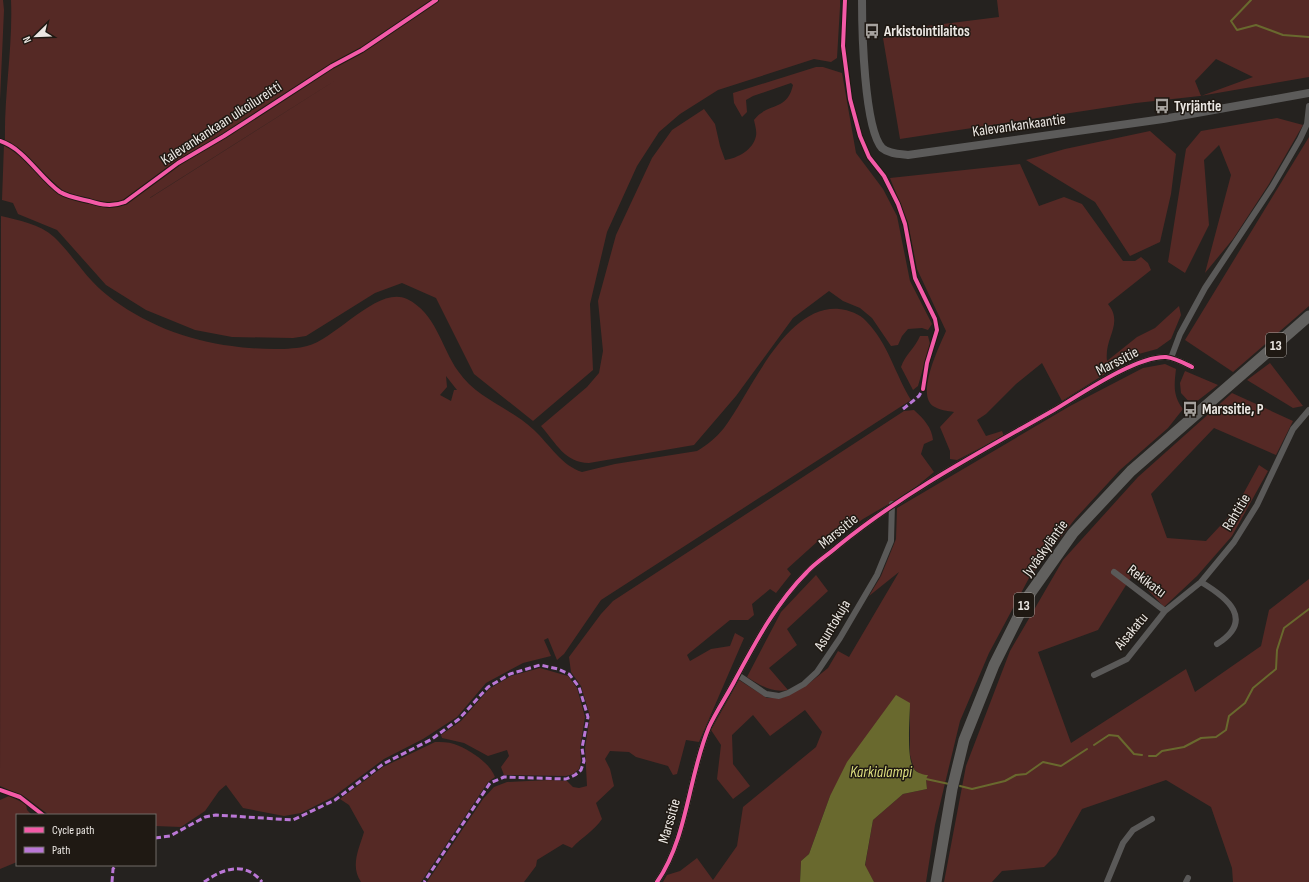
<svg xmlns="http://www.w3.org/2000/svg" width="1309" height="882" viewBox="0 0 1309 882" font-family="'Sofia Sans Condensed',sans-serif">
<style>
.green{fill:#552925;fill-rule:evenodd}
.water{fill:#69692e}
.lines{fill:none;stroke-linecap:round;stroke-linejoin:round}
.stream{stroke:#69692e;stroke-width:2}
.street{stroke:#5a5958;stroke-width:6}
.secondary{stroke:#5c5b5a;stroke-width:8}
.highway{stroke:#61605e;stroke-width:11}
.quiet{stroke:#ba77d6;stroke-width:3;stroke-dasharray:6 3;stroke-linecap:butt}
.cycleway-casing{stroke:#1f1913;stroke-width:6}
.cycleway{stroke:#f35aa7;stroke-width:4}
.labels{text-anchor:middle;stroke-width:3;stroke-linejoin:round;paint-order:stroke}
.shield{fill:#1f1913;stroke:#aea9a5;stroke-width:1}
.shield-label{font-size:14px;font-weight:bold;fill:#ebe7e3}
.poi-label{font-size:15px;font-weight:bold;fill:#ebe7e3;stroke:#1f1913;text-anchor:start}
.street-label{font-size:15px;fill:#ebe7e3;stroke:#1f1913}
.water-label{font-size:16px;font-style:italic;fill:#d9db7d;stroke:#1f1913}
</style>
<rect width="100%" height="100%" fill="#25221f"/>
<path class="green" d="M0 0H3L4 10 0 100Z
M11 0H840V7L837 58 831 62 814 59 718 90 680 114 659 132 637 166 607 232 590 304 593 370 533 421 474 374 436 298 402 283 375 293 306 336 293 338 232 337 195 330 146 310 106 285 57 230 18 214 13 203 2 200 4 144 12 147 62 195 79 200 82 197 63 191 10 142 5 141C4 94 13 47 11 0ZM347 73 150 198 151 197Z
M997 0H1309V77L1200 96 1136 103 900 139 883 38 919 35V27L999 17ZM1216 59 1253 77 1201 96 1195 81Z
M816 67H823L842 73 856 153 883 189 897 216 910 281 932 324 928 330 922 328 908 329 902 336 898 345 891 346 872 318 860 308 843 301 829 291 793 318 736 396 694 445 589 463C565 463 556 443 541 426L587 387 599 373 603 351 598 301 616 235 652 158 672 130 704 109 715 124 720 146 725 160C738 158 753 150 756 136 757 131 755 125 754 120 767 102 787 112 793 85L791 83 753 96 746 100 747 112 742 117 734 103 733 93Z
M1277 118 1303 125 1269 184 1233 239 1205 273 1231 175 1219 145 1204 160 1209 225 1185 273 1168 262 1186 149 1201 131Z
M1150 131 1176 154 1171 194 1160 242 1130 256 1095 202 1026 160 1065 149Z
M1309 137V306L1233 372 1185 340Z
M1020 164 1039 206 1064 197 1082 204 1123 261H1135L1141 257 1148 263 1151 270 1108 304C1124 324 1104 337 1107 361L1137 337 1155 328 1179 306 1181 315 1171 339 1157 349 1135 355 1062 401 1042 363 1016 384 986 414 977 420 986 436 1002 431 1004 436 957 460 950 459V451L940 427 954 412C948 411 939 410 933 406 916 394 939 347 946 331L917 269 908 223 890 178Z
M1 216C18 220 40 224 54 237 73 255 86 279 107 295 142 323 188 341 232 346 250 349 289 351 307 346 336 339 378 285 407 299 436 313 441 347 458 371 477 399 511 408 534 430 549 444 562 466 582 472L615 464 697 451C707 445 716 438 724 428 751 392 785 305 839 309 849 310 860 314 866 321 888 343 895 374 911 400L601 600 564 654 557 660 548 638 544 640 551 656 523 663 486 683 457 717 423 739 384 759 333 797 301 813 284 816 243 808 226 785 219 791 205 811 181 827 155 826V815H49L25 797 0 786ZM446 376 457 390H454L451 401 440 395 447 387Z
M920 336H928L930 344 918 386 913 390 901 367C905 355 915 348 920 336Z
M1270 363 1303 406 1293 408 1247 380Z
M1165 364 1176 369C1174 386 1173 396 1183 409L1168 428 1120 470 1075 519 1029 578 989 653 960 721 935 825 926 882H874L865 866 873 820 903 794 927 789 926 779 914 769 910 755V703L830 796 809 854 801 861 800 882H663L667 875 680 871 697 858 713 880 737 846 743 807 816 747 822 732 805 710 770 736 753 715 732 735 733 764 750 786 733 799 717 779 721 745 711 730 739 680 767 698H782L807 685 828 668 838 651 849 657 899 572 869 596 881 576 896 539 897 508 1070 406 1143 368Z
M1185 371 1218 385 1192 405 1181 393 1180 383Z
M1232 393 1293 421 1276 455 1214 428 1151 494 1167 538 1206 541 1234 511 1259 465 1268 471 1232 536 1197 576 1164 607 1133 574 1098 630 1038 652 1071 743 1186 669 1195 692 1261 646 1269 610 1309 579V882H1233L1232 868 1211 807 1166 780 1082 809 1056 855 1044 867 1002 871 992 882H944L966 766 1010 651 1063 560 1138 477Z
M914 410C924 419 932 428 933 440L924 444 921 454 934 472 911 491 863 519 836 539 825 538 818 541 787 569 791 574 776 593 770 589 752 604 754 615 748 620H730L687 655 690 661 711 649 730 646 735 633 744 638 699 742 686 740 677 774 673 775 668 766 636 757 629 752 610 751 605 759 610 769 614 786 596 803 602 819C594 831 582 837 572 848L563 844 537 860 536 866 524 882H427L483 799 494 787 507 782 549 780 567 781 573 787 579 788 587 786 585 748 590 716 581 686 571 672 569 657 601 614 613 601 904 411Z
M816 575 828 591 787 629 797 645 769 668 788 690C771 693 760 685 747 677L781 612Z
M540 668 568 676 577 688 585 717 580 748 581 761 579 769 573 774 566 776 504 775 501 767 509 756 507 750 488 756 464 743 442 738 441 735 461 721 489 689 511 676Z
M435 742C441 742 448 742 454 744 469 749 490 763 495 777L488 782 421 882H361C350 866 359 849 364 832L349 805 340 799 383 767Z
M9 796 26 804 27 810 32 815H17V862L0 869V800Z"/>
<path class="water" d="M896 695 910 703C910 717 906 758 914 769 917 773 924 775 928 775L926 779 927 789 903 794 873 820 865 865 874 882H800L801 861 809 854 830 796 847 762Z"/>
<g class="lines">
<path class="stream" d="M1251 0 1231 21 1237 30 1256 25 1283 35 1309 37
M1094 745 1109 735 1118 736 1134 754 1142 755
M1149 756H1156L1162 751 1184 747 1201 738 1216 737 1226 730 1229 716 1245 703 1253 688 1276 669 1277 650 1284 628 1309 609
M926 779 949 784
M960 786 972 789 1005 781 1016 775 1026 774 1043 762 1061 766 1087 749"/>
<path class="street" d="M1171 358 1180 334 1205 288 1272 187 1300 139 1307 124 1309 106
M1114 572 1165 611
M1201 582C1228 598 1255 620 1217 644
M738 675 766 694 779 696 788 693 804 684 817 672 840 638 877 575 891 541 892 504
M1094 675 1127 659 1165 611 1201 582 1234 542 1257 505 1293 429 1309 410
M657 882C688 837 688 777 709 727 716 712 726 697 734 682 755 643 776 603 807 572 816 562 828 555 838 546 904 492 980 452 1054 410 1081 394 1136 356 1166 357 1175 358 1184 363 1192 367
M1107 882 1123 843 1133 830 1152 819
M1186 882 1188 878"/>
<path class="secondary" d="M862 0C862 29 864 128 882 148 889 154 899 154 908 155L1163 119 1309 93"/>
<path class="highway" d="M936 882 952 789 964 740 994 665 1029 595 1073 533 1131 471 1309 316"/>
<path class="quiet" d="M903 409 919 396 923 389
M155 838 170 836 205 817 216 815 293 820 335 800 383 764 432 739 459 719 488 687 510 674 540 665 558 669 569 674 579 687 588 717 582 748 584 761 581 770 575 775 566 779 504 777 490 783 424 882
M112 882 113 869 116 865
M204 882C224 868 245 861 262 882"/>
<g class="cycleway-casing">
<path id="cycleway" d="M845 0 843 46 850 99 860 136 869 157 884 176 898 204 905 224 915 278 935 319 937 330 927 363 923 389
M0 141C25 149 39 177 60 192 68 197 81 199 89 201 102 205 112 207 125 202L178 163 224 136 332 66 362 50 436 0
M0 790 20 797 43 815
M657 882C688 837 688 777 709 727 716 712 726 697 734 682 755 643 776 603 807 572 816 562 828 555 838 546 904 492 980 452 1054 410 1081 394 1136 356 1166 357 1175 358 1184 363 1192 367"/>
</g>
<use href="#cycleway" class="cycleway"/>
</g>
<defs>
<g id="bus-bare" transform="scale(1.2)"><path d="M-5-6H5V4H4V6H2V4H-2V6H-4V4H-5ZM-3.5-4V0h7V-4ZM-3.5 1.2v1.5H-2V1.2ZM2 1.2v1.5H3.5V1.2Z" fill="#a6a29e" stroke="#1f1913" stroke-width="2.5" paint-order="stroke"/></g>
</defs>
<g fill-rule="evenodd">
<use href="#bus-bare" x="872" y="31"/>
<use href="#bus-bare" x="1162" y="106"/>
<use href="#bus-bare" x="1190" y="409"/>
</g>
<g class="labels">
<g class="shield">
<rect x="1266" y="333" width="20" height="24" rx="3"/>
<rect x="1014" y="593" width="20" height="24" rx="3"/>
</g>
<g class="shield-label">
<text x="1276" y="350">13</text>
<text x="1024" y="610">13</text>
</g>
<g class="poi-label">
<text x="884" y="36">Arkistointilaitos</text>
<text x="1174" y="111">Tyrjäntie</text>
<text x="1202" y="414">Marssitie, P</text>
</g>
<g class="street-label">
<text transform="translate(221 123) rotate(-33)" y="5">Kalevankankaan ulkoilureitti</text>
<text transform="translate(1019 125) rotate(-8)" y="5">Kalevankankaantie</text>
<text transform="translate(1117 361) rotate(-27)" y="5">Marssitie</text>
<text transform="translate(1236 512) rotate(-59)" y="5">Rahtitie</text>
<text transform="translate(838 531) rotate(-39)" y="5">Marssitie</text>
<text transform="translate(1045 548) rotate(-54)" y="5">Jyväskyläntie</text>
<text transform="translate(1147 581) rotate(37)" y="5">Rekikatu</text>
<text transform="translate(832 625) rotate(-59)" y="5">Asuntokuja</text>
<text transform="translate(1131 631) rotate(-50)" y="5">Aisakatu</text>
<text transform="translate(669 821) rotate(-74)" y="5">Marssitie</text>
</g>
<g class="water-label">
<text x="881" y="777">Karkialampi</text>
</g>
</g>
<rect x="16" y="814" width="140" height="52" fill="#1f1913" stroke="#716b66"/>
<rect x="24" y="827" width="20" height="6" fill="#f35aa7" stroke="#716b66"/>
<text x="52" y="834" font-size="12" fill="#ebe7e3">Cycle path</text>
<rect x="24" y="847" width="20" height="6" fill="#ba77d6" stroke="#716b66"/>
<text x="52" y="854" font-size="12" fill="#ebe7e3">Path</text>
<g transform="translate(36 36) rotate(247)" stroke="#1f1913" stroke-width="3" paint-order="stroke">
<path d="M0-3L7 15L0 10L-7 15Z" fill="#ebe7e3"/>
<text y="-6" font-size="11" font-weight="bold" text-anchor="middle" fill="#ebe7e3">N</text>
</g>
</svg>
